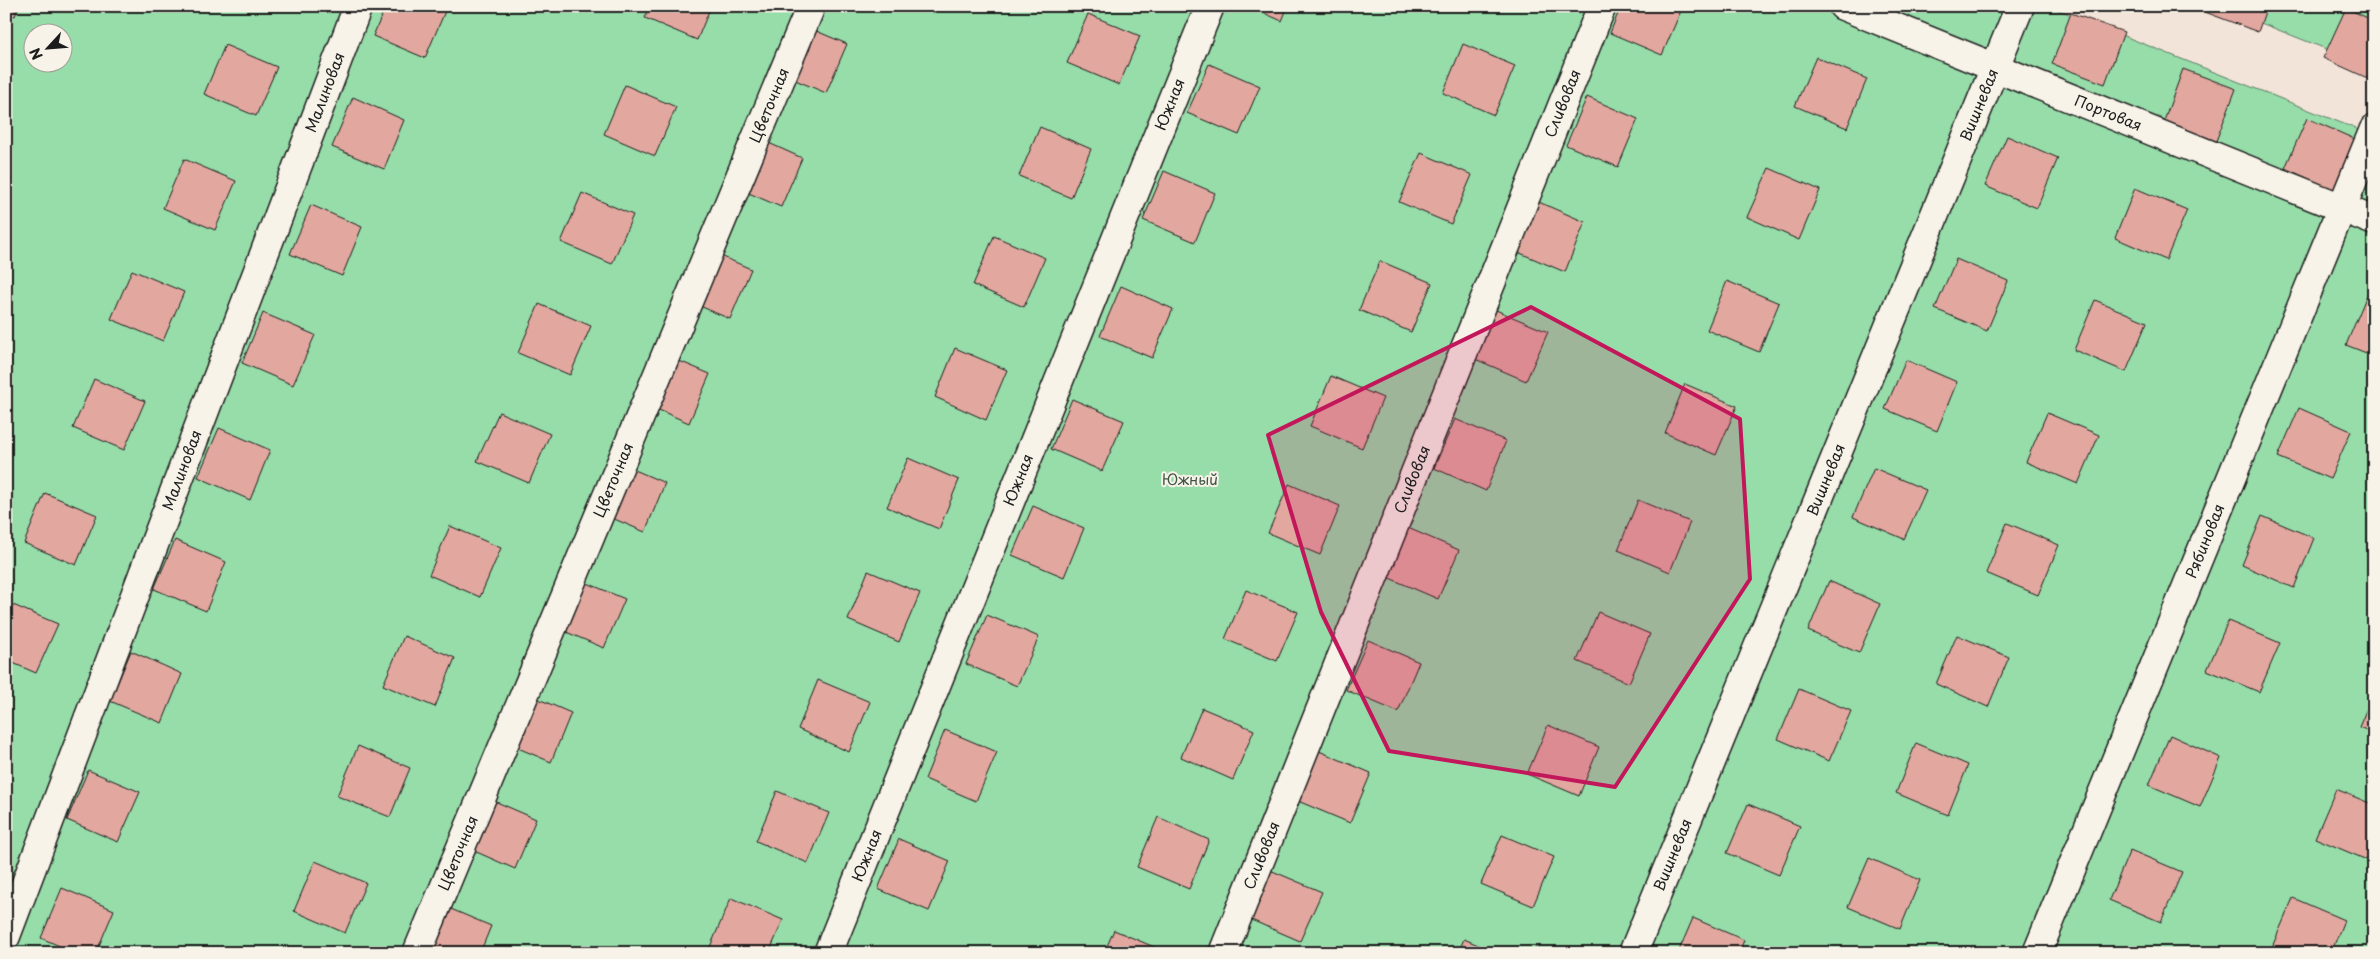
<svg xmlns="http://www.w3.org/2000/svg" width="2380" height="959" viewBox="0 0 2380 959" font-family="'Playpen Sans',sans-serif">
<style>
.green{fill:#97ddaa;stroke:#5a7c63;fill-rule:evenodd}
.building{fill:#e2a89f;stroke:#1c1c1c}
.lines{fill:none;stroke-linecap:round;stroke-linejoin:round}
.minor-casing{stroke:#1c1c1c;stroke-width:31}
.minor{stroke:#f7f3e8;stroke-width:28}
.marked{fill:#c2185b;fill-opacity:0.2;stroke:#c2185b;stroke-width:4;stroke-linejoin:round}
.labels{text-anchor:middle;stroke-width:4;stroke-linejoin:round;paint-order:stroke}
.street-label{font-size:15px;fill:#1c1c1c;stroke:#f7f3e8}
.park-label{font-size:15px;fill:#415647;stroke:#f7f3e8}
</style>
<rect width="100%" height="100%" fill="#f3e4d9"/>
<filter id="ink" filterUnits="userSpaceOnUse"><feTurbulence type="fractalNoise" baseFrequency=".02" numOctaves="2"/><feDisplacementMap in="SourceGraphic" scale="10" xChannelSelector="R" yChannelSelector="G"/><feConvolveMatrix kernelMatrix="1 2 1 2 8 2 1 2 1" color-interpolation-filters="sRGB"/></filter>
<g filter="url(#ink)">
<path class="green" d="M6 6H2049L2374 136V953H6ZM32 32H62V62H32Z
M2218 6H2374V68Z"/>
<path class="building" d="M6 6H19L15 16 6 13Z
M386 6H440L446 9 425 58 373 36Z
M650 6H711L697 40 645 18Z
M1248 6H1288L1282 21Z
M1621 6H1683L1662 55 1610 33Z
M2207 6H2267L2258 32 2205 12Z
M2346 8 2374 21V81L2323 58Z
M2071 13 2124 32 2105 84 2052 64Z
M1088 14 1140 36 1119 85 1067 63Z
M795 22 847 44 826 93 774 71Z
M1463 44 1515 66 1494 115 1443 93Z
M225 45 277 67 256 116 204 94Z
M1816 57 1867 79 1847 128 1795 106Z
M1209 64 1260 86 1239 135 1187 113Z
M2183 69 2236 89 2216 141 2164 121Z
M625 85 676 107 655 156 604 134Z
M353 97 404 120 384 169 332 147Z
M1587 97 1638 119 1618 167 1566 145Z
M2307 118 2359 141 2336 191 2285 168Z
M1040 127 1091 149 1071 198 1019 176Z
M751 135 802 158 781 207 730 185Z
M2007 136 2058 158 2037 208 1985 186Z
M1421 153 1472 175 1451 224 1399 202Z
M184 159 236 181 215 230 163 208Z
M1769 168 1820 190 1799 240 1747 217Z
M1164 171 1215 193 1195 242 1143 220Z
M2135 188 2187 210 2166 260 2115 238Z
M582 193 633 215 612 264 561 242Z
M1534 200 1585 222 1565 272 1513 250Z
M311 205 362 227 342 276 290 254Z
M994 236 1045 258 1024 307 973 285Z
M700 247 751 269 730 319 679 297Z
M1956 259 2008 281 1987 331 1935 309Z
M1380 261 1432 283 1411 332 1359 310Z
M132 270 184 292 163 341 111 319Z
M1727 281 1779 303 1759 352 1707 330Z
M1121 286 1173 309 1152 358 1100 336Z
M2367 295 2374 298V356L2346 345Z
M2095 300 2147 322 2126 372 2074 350Z
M539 304 591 326 570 375 518 353Z
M1496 310 1548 332 1526 381 1475 359Z
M263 313 315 335 293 385 242 363Z
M955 348 1007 370 986 420 935 397Z
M658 352 710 374 689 423 638 401Z
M1906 360 1957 382 1937 431 1885 409Z
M1331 376 1383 398 1362 448 1310 426Z
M94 379 145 401 124 450 73 428Z
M1685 384 1737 406 1716 455 1665 433Z
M1072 399 1124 421 1102 471 1051 449Z
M2299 408 2351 431 2330 479 2278 457Z
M499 412 550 434 529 483 477 461Z
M2047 413 2099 435 2078 484 2026 462Z
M1455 419 1506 441 1486 491 1434 468Z
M219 428 270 450 250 500 198 477Z
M908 458 959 480 939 529 887 507Z
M614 461 665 483 645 532 593 510Z
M1874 468 1926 490 1904 539 1853 517Z
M1289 484 1340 506 1320 555 1268 533Z
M45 493 97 515 76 565 24 543Z
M1638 500 1690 522 1670 572 1618 550Z
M1033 506 1084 528 1064 577 1012 555Z
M2262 516 2314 538 2294 588 2242 565Z
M2007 523 2059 545 2038 595 1986 573Z
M450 526 501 548 480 597 429 575Z
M1408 528 1459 550 1438 599 1387 577Z
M175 540 226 562 206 611 154 589Z
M868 571 920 593 899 642 848 620Z
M573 577 625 599 604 648 552 626Z
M1829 581 1880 604 1859 653 1808 631Z
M1246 590 1298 612 1277 661 1225 639Z
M6 602 58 624 36 673 6 660Z
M1598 612 1650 634 1629 683 1577 661Z
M987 615 1039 637 1017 686 966 664Z
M2228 621 2280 643 2259 692 2207 670Z
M1957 635 2009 657 1988 707 1936 684Z
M404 636 455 658 435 707 383 685Z
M1368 640 1419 662 1398 712 1346 690Z
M131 651 182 674 162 723 110 701Z
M818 680 870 702 849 752 798 729Z
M1799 689 1851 711 1829 761 1778 739Z
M520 691 571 713 551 762 499 740Z
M2374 692V733L2359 727Z
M1202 708 1254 730 1233 780 1181 757Z
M1548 725 1599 747 1579 796 1527 774Z
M945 730 997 752 976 801 925 779Z
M2170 735 2221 758 2200 807 2149 785Z
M1916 743 1968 765 1948 815 1896 793Z
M358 746 410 768 390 817 337 796Z
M1319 751 1371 773 1350 823 1298 801Z
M88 770 140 792 118 842 67 820Z
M2336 789 2374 805V844L2367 860 2315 838Z
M777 791 829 813 808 863 756 841Z
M485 797 536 819 515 869 463 846Z
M1748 804 1800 826 1779 875 1727 853Z
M1158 817 1209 840 1189 889 1137 867Z
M1502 835 1554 857 1533 906 1481 884Z
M899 839 950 861 929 911 878 889Z
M2130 850 2182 872 2161 922 2109 900Z
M1869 858 1920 880 1900 929 1848 907Z
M315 861 366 883 345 933 294 911Z
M1270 870 1322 892 1300 941 1249 919Z
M62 888 114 910 96 953H76L41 938Z
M731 898 783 920 769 953H723L710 947Z
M2293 898 2344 920 2331 953H2284L2272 947Z
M439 904 491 926 480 953H418Z
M1693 918 1744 940 1739 953H1678Z
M1114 930 1166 952 1165 953H1104Z
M1464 939 1497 953H1458Z"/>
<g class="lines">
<g class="minor-casing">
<g id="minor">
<path id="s1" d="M1843 6 2374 221"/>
<path id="s2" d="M6 936 358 6"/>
<path id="s3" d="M417 953 811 6"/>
<path id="s4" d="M828 953 1210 6"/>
<path id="s5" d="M1223 953 1602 6"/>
<path id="s6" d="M1633 953 2020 6"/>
<path id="s7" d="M2037 953 2374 129"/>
</g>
</g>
<use href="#minor" class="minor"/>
</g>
</g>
<path class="marked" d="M1531 307 1740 419 1750 579 1615 787 1389 751 1321 612 1268 435Z"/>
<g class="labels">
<g class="street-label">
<text dy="5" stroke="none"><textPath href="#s2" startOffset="902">Малиновая</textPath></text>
<text dy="5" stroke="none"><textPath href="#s5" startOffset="915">Сливовая</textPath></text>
<text dy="5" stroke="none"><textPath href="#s4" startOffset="915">Южная</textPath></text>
<text dy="5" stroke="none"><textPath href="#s6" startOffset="916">Вишневая</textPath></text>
<text dy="5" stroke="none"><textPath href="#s3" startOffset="918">Цветочная</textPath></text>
<text dy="5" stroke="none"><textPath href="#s1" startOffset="286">Портовая</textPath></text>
<text dy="5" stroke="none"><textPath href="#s2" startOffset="498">Малиновая</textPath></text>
<text dy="5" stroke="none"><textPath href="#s6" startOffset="511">Вишневая</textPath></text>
<text dy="5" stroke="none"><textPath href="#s3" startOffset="512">Цветочная</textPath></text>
<text dy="5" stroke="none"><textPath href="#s4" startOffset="510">Южная</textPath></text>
<text dy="5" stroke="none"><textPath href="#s5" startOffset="510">Сливовая</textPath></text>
<text dy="5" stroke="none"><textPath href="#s7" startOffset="445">Рябиновая</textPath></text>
<text dy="5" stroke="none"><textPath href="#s3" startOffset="108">Цветочная</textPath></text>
<text dy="5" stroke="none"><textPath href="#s6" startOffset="106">Вишневая</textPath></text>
<text dy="5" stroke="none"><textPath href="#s4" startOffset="105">Южная</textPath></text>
<text dy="5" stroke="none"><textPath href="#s5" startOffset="105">Сливовая</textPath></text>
</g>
<g class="park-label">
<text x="1190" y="485">Южный</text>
</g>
</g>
<rect width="2380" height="959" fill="none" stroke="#f7f3e8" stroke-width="25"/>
<rect x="12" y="12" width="2355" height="934" fill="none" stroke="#1c1c1c" stroke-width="2" filter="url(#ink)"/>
<g transform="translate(48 48) rotate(244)"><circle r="24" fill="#f7f3e8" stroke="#9f9d96"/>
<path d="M0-4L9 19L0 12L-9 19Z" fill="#1c1c1c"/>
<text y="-8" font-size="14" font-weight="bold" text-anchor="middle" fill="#1c1c1c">N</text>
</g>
</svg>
